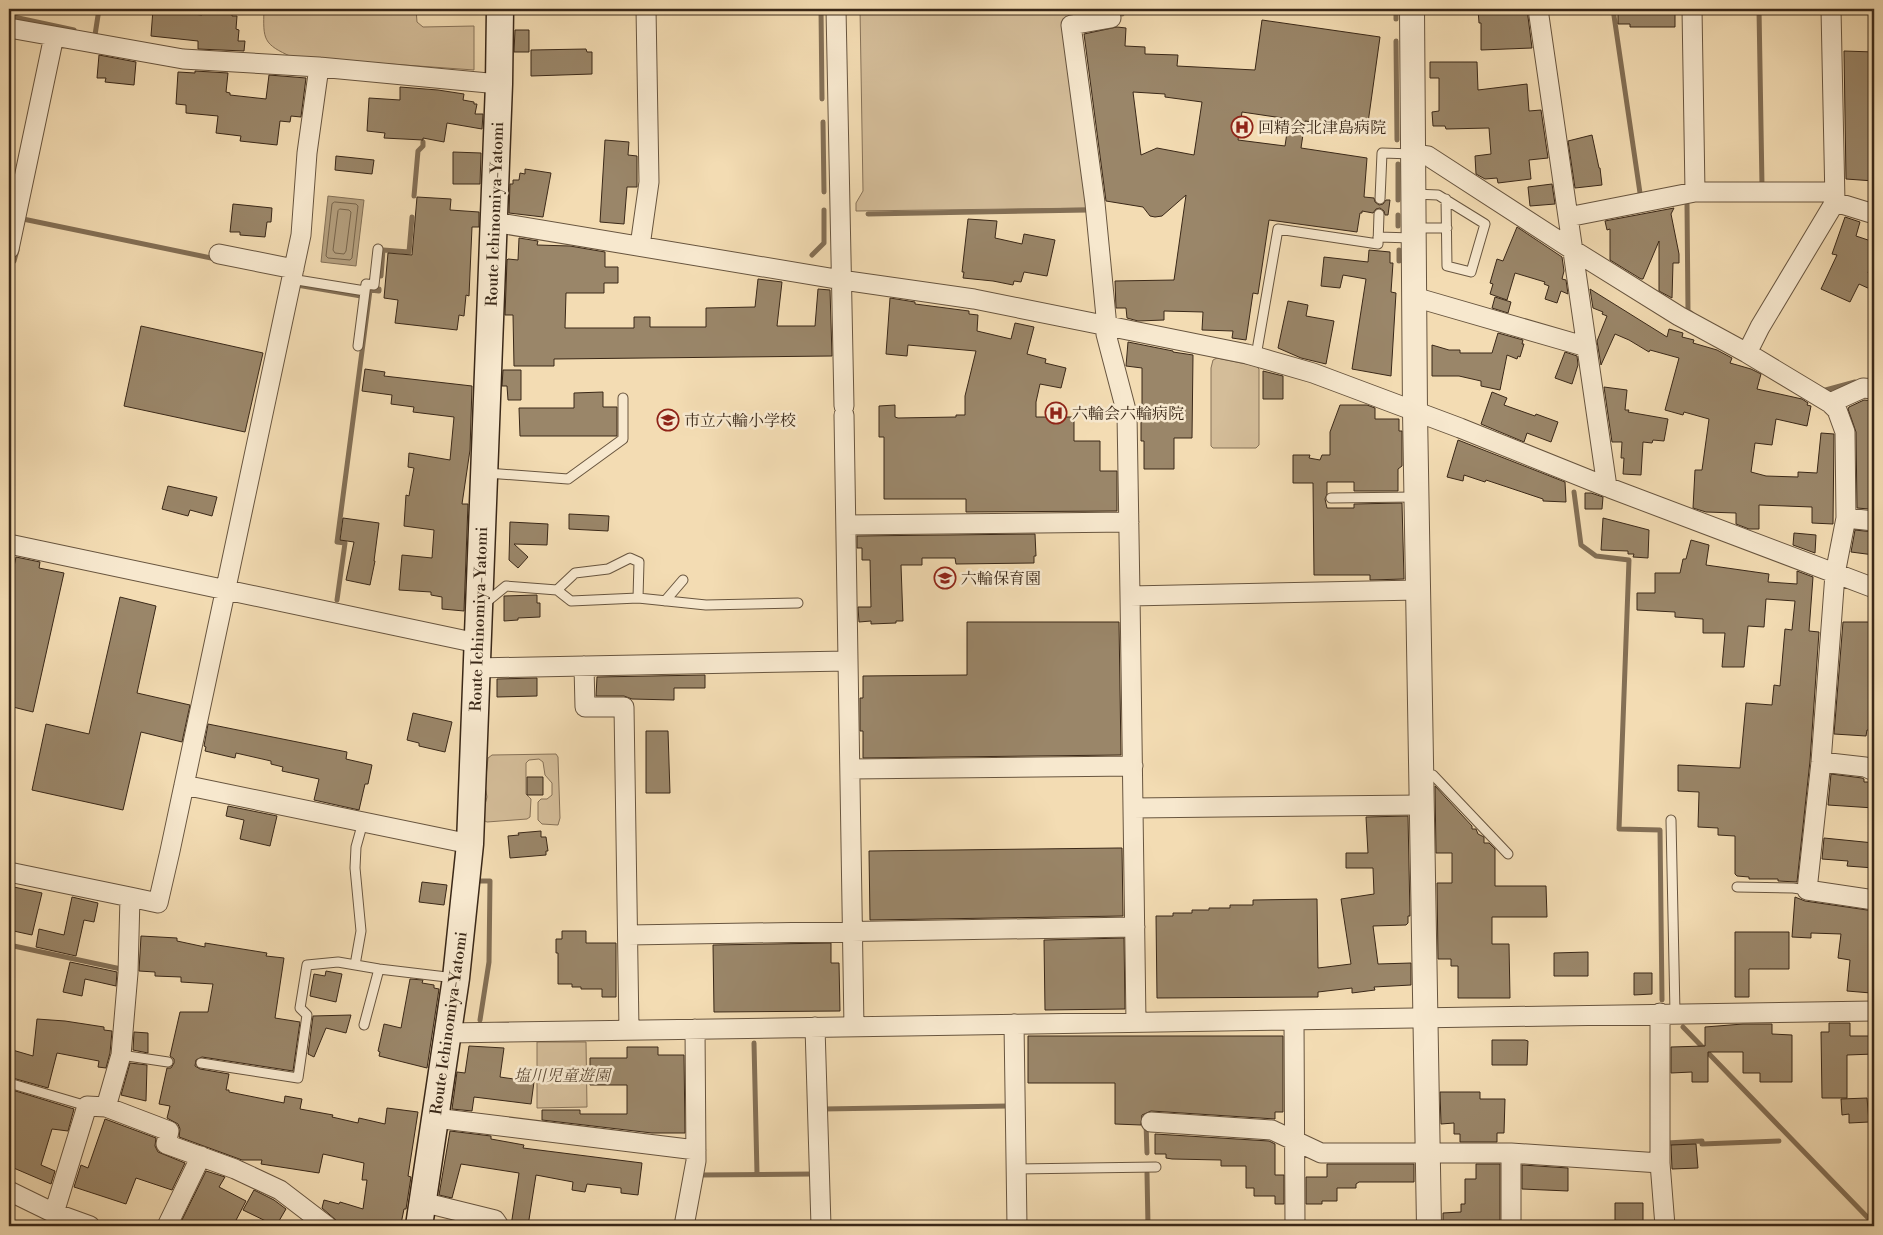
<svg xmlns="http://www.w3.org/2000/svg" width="1883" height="1235" viewBox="0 0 1883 1235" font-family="'Libre Bodoni','Noto Serif JP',serif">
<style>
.green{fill:#d4bd99;stroke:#877258}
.water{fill:#b49f7e;stroke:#836f55}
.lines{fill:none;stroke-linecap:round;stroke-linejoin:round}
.shore{stroke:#77644b;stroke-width:1}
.stream{stroke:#836f55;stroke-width:5}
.building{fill:#9a8669;stroke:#3a2818;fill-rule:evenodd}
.service-casing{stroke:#68553f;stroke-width:11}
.minor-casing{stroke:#68553f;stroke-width:21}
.tertiary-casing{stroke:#68553f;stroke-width:26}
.secondary-casing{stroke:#3a2818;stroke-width:29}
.service{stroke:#f7e8ce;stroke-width:9}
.minor{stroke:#f7e8ce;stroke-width:19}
.tertiary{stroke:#f7e8ce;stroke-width:24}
.secondary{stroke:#f7e8ce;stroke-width:26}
.labels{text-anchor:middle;stroke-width:5;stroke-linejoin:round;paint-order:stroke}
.poi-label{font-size:16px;fill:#3a2818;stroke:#f7e8ce;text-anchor:start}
.street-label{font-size:16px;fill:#3a2818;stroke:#f7e8ce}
.park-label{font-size:16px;font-style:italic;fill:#604d38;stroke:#f7e8ce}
</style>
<rect width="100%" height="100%" fill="#f3dcb3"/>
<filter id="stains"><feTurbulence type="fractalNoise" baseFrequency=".004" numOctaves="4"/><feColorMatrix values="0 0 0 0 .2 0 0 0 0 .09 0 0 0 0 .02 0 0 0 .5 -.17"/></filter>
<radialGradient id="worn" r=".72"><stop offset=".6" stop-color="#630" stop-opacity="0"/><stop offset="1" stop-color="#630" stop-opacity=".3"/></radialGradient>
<path class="green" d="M264 9H416L417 22 423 27 474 26V70L292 57C263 44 263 40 264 9Z
M860 9H1117V10L1065 20 1089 208 856 211V203L863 191Z
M1217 358 1256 366 1259 369V445L1256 448H1213L1211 446V368L1213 360Z
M556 754 558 757 560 818 558 825 542 824 538 820V802L541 799H547L552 795V783L545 775 543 762 539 759 529 760 526 763V794L531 799 530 817 527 819 487 822 481 819 487 797 485 786 488 758 492 755Z
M537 1042H586L587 1107 537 1108Z"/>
<path class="water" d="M328 196 364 200 356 266 321 262Z"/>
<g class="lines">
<path class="shore" d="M335 202 356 204 358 206 352 258 350 260 328 258 326 256 332 204Z
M340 209 349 210 351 212 346 251 344 254 335 253 333 250 338 211Z"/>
<path class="stream" d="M821 9 822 99
M1122 9V14
M1396 9V19
M1613 9 1640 193
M1759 9 1762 186
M9 16 74 30
M95 35 99 9
M1396 41 1397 140
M823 122 824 192
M1398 164V200
M414 196 418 151 423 146V142
M1687 204 1688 311 1692 314
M868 214 1088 210
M1398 215V226
M23 219 216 259
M1399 250V261
M812 255 824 243V210
M14 261 17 250
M381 276 383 250 409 252 412 217
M297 285 361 296
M9 287 11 278
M1822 391 1855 382
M1574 492 1581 545 1596 556 1629 560 1619 829 1660 830 1662 1000
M337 600 345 543 337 542 369 298 370 290 379 291V289
M478 881H490L489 962 480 1020
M9 945 121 969
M1683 1027 1874 1224
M754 1043 757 1174
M823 1109 1008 1106
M1146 1123 1147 1153
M1667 1143 1702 1141V1144L1779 1141
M1147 1173 1148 1226
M701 1175 813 1174"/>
</g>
<path class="building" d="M153 9H174L173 12 202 15V11L232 14V16H237L236 29 239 30 238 41H245L244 51 198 49V41L151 36Z
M1478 9H1527L1532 48 1481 50V23H1479Z
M1618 9H1675V27H1630V24H1618Z
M1262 20 1380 37 1367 130 1305 121 1301 148 1367 158 1364 197 1374 198 1375 202 1379 205 1383 204 1386 200H1390L1388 215H1385L1384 211 1380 208 1376 209 1373 213 1362 211V213H1360L1357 232 1269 220 1258 294 1253 293 1246 340 1232 338 1233 331 1202 330 1203 312 1164 311V320L1138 321 1127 318 1126 308H1116L1115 281 1174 280 1186 195 1162 216 1155 217 1150 216 1143 207 1106 201 1084 34 1117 27 1126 28 1125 46 1145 47V54L1178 55 1177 66 1255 70ZM1133 92 1165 94V97L1202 102 1194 155 1157 148 1141 155ZM1242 112 1289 119 1285 146 1238 140Z
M515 30H529V52H514Z
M586 49 587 52H592V74L531 76V50Z
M1844 51 1874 52V181L1846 179Z
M99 55 136 62 134 85 105 82 106 78H97Z
M1430 62H1477L1478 90 1527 84 1529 111 1541 110 1548 158 1529 160 1531 179 1498 183 1497 178 1485 179 1476 174 1475 156 1491 154 1489 128 1446 129 1445 126H1433L1432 112 1439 111V78H1430Z
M195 71 228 73 226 92 230 93V95L266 99 269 75 306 78 301 117 291 116 290 122 280 121 277 145 240 141 241 136 216 133 218 116 186 113V105L176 104 178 72 195 73Z
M400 87 438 90 464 94 463 100 474 102V104H477L475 114H483L482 129 447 123 444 142 423 138V140L384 138 385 133 367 131 369 98 400 100Z
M1592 135 1599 168H1600L1602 185 1575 188 1568 141Z
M605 140 629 142 628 155 637 156V187H627L624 224 600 222Z
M453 152 481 153 480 184H453Z
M336 156 374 160 372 174 335 170Z
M525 169 551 173 543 217 509 213 510 184H513V180H519L520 173 525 174Z
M1552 184 1555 204 1530 206 1528 187Z
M417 197 451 199 450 210 479 212V227H472L469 296 466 295 464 316 459 315 457 330 395 323 398 300 384 298 388 253 412 255Z
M233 204 272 208 271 222H267L265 237 240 235V232H230Z
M1674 208 1671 214 1679 254V263H1673L1672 298 1659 291V241L1643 279H1641L1610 260V229L1607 230 1605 221Z
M1845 217 1860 222 1856 236 1874 242V253L1868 273 1874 276V281L1870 289 1859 284 1850 302 1821 289 1837 255 1832 254Z
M968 219 997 221 995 238 1022 244 1024 234 1055 240 1047 276 1024 272 1021 282 1014 281 1013 285 993 281 963 278 964 272H962Z
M1517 227 1562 257 1564 271 1562 279 1566 280 1568 294 1561 291 1557 303 1545 299 1549 286 1544 284 1545 282 1515 273 1507 300 1490 294 1493 284 1490 283 1497 259 1503 261Z
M519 238 538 241 537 245 570 246 605 252V267H618V283H604V293H566L565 328H634V317H650V327H706V308L755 307 758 279 782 282 777 326H815L818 289 830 290 832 356 554 359V366H514L513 315H505L507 260 508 259 518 260Z
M1369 250 1390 252V263H1393L1391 292 1396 293 1391 376 1352 369 1366 279 1343 275 1340 288 1321 286 1324 257 1368 262Z
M1590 289 1667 337 1669 329 1683 333 1682 337 1694 340 1693 343 1717 350 1732 358 1730 363 1751 369 1761 374 1757 389 1802 399 1808 403 1807 405 1811 406 1807 426 1776 419 1772 445 1755 443 1751 472 1766 476 1798 477V472L1817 473 1821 433 1834 434 1833 524 1812 523V507L1759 505V529H1749L1736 524V513L1706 512 1693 508 1695 470H1702L1709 419 1684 412 1683 415 1665 410 1679 358 1650 350 1649 352 1629 340 1615 334 1601 365 1597 341 1607 316 1602 314 1603 312 1593 308Z
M1495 297 1511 302 1508 313 1492 308Z
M890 298 915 302V304L969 311V314L978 315 977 331 1011 339 1015 323 1034 327 1027 354 1046 359 1045 363 1066 368 1061 388 1040 384 1036 402V417H1074V441H1100V471H1117V511L966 512V499H884V437H879V406L895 405V417L898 418 956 417V415H965V396L976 351 908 345 907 356 886 354Z
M1288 301 1308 305 1306 316 1334 321 1326 364 1301 358 1278 348Z
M141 326 263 353 245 432 124 406Z
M1498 333 1523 340 1522 344H1524L1520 357 1518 356 1517 359 1507 355 1500 390 1481 386V381L1459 376H1432V345L1449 350H1460V353H1492Z
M1128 342 1173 351V352L1193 355 1192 438H1174V469H1144V441H1141V417H1161L1162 412 1142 407V368L1126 366Z
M1565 352 1577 356 1578 365 1572 384 1555 378Z
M365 369 385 372 384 376 472 386 470 450 462 504H468L464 611 442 609V597L431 595V592L399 590 402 555 432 558 434 530 404 526 406 495 409 496 414 468 408 467 409 453 450 460 454 417 413 412 414 407 391 404 392 395 362 391Z
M503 370H521V400H508L507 386H502Z
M1263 371 1283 376V399H1263Z
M1604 387 1627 390 1625 410H1629L1628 412 1668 419 1664 441 1653 440 1652 443 1643 442 1641 475 1623 474 1624 458H1621L1622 442H1612Z
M603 392V407H617V436H520L519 408H574V393Z
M1492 392 1507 398 1504 405 1535 416 1536 414 1558 422 1551 442 1527 433 1524 442 1481 424Z
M1864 400 1874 401V493H1870L1869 509 1857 508 1856 432 1848 409 1849 407Z
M1340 405H1367L1375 408V419H1399V431H1402V466L1398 469V491H1354V482H1327V494L1325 499 1327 508H1354V504L1402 503 1404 579 1370 580V575H1314L1313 483H1293V455H1310L1309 458 1320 460 1322 455H1330V432Z
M1458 440 1565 482 1566 502 1543 501V499L1486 480 1485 482 1464 475 1463 481 1447 477Z
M168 486 217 497 212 516 190 510 188 516 162 509Z
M1585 493H1591L1603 497 1602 509H1585Z
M569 514 609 516 608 531 569 529Z
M343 518 379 523 374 561H375L370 585 346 580 354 542 340 540Z
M1603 518 1649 530 1648 558 1633 557 1634 554H1628V551L1601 550Z
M510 522 548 524 547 545 514 544 528 557 518 568 509 560Z
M1855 530 1874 532V555L1851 552Z
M1794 533 1816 535 1815 553 1793 545Z
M1035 534 1036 556H1034V563L956 564 955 558H922V565H901L903 621H896V623L871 624V621L859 622 858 607H871L870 560H862V548H857V536Z
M1691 540 1709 545 1706 565 1769 574 1768 582 1797 584V571L1813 577 1809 631 1819 632 1810 761 1797 882 1778 881V879H1749V877L1737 876 1735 874V836L1718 835V828L1698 827 1699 792 1678 791V765L1740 768 1746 703 1772 705 1774 685 1780 686 1785 629 1792 630 1795 601 1766 599 1764 627 1748 626 1744 667H1722L1725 633H1703V619L1675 617V612L1637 610V593H1655V573H1680L1683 559H1686Z
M16 557 40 562 39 568 64 573 33 712 9 706V590Z
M537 595V603H540V617L518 618V620L504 621V596Z
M120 597 156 606 137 693 190 705 182 742 141 732 123 810 32 790 46 724 89 734Z
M967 622H1119L1121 755 863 758V731H860V698H863V676L967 675Z
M1843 622H1874V688L1872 730H1867L1866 736 1834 734Z
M705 675V688H674V700L632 699 624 696H596L597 677Z
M537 678V696L497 697V679Z
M413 713 452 722 445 752 419 746V743L407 740Z
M208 724 347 752 346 759 372 765 368 784H365L359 810 314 800 319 779 282 771 283 767 271 764V761L236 753 235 758 205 751 206 747 204 746Z
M646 731H668L670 793H646Z
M1831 774 1862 778 1864 779V782H1874V808L1828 805Z
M527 777H543V795H527Z
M1435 786 1472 826V829H1476L1478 834 1484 837V843H1489L1495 849V886H1546L1547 917H1492V944H1509L1510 998H1458V966H1451V959H1438L1437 883H1452V853H1436Z
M228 806 277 816 270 846 240 839 244 820 226 816Z
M1408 816 1410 916H1408V923L1406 925 1373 926 1378 964 1411 963V985L1374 987 1375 990 1352 993V988L1318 992V997L1157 998 1156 916H1173V913H1192V910H1209V908H1230V905H1253V900L1317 899 1318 968 1351 964 1341 899 1374 894 1373 868H1346V853H1368L1366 817Z
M541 831V837H546L548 851H546V855L510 858 508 836 519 835 518 833Z
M1824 838 1874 843V868L1847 866 1848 861 1822 859Z
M1118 848H1122L1123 916 870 920 869 851Z
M422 882 447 885 444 905 419 902Z
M9 886 42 893 32 935 9 930Z
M72 897 98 903 94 922 84 920 76 956 36 947 39 929 64 935Z
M1795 897 1805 901 1874 911V968L1871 993 1847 991 1850 960 1838 958 1841 934 1811 933V938L1792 937Z
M562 931H586V943H616V997H602V989H581V987H572V984H558V953H556V939H562Z
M1735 932H1789V969H1749V997H1735Z
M141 936 177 938V941L205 947V943L267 953 266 956 284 958 275 1018 300 1022 293 1071 202 1057 196 1060 195 1066 200 1069 229 1074 226 1090H229V1092L284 1103 285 1096 302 1099 300 1109 333 1115 332 1117 358 1123 359 1118 385 1124 387 1108 418 1112 408 1176 411 1177 406 1209H404L401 1224H396L395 1226H387L353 1221 352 1226 337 1221 322 1208 324 1200 339 1204 340 1202 363 1209 367 1180H362L364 1163 323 1154 319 1173 261 1164 262 1160H242L179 1137 180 1129 178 1124 167 1118 170 1106 159 1104 167 1068H171L174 1063V1059L170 1056 180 1012H208L213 984 181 982V977L155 976V972L139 971Z
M1124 938 1125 1009 1045 1010 1044 940Z
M831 943V963H839L840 1011 714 1012 713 945Z
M1588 952V976H1554V953Z
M70 962 117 972 116 986 85 979 82 996 63 992Z
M326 971 342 974 336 1002 310 996 314 974 325 976Z
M1634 973H1652V994L1634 995Z
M410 979 423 980 422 983 434 985V988L439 989 427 1068 379 1056 380 1052 378 1051 384 1024 401 1028Z
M351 1015 346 1033 326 1028 314 1057 308 1054 313 1016Z
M37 1019 65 1021 104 1027V1030L112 1031 110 1053 106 1068 98 1067 99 1061 57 1053 48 1088 9 1077V1049L33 1056Z
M1829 1023H1850V1036H1874V1054L1847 1055V1098H1822L1821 1032H1829Z
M1743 1024H1772V1034L1792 1035V1082H1760V1073H1743V1052H1708V1082H1692V1072L1671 1073V1047L1705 1046V1027Z
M134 1032 148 1033V1053L133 1050Z
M1028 1036H1283V1112H1275V1119L1151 1111 1142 1115 1141 1125 1115 1124V1083H1028Z
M1492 1040H1525L1528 1041 1527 1065H1492Z
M469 1046 504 1048 500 1077 534 1082 531 1104 474 1097 472 1111 452 1109 457 1072 465 1073Z
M627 1047H658V1055H684L685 1133H652L542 1120V1110H580V1114H627V1085H590V1058H627Z
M130 1063 147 1065 146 1101 121 1095Z
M9 1089 74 1109 68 1131 52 1129 41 1165 55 1171 51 1184 9 1166Z
M1440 1092H1480V1099H1505L1504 1133H1497V1142H1460V1134H1454V1123L1441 1124Z
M1867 1098 1869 1122 1849 1123V1114L1842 1115 1841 1099Z
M105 1119 156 1138 155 1146 158 1152 185 1163 172 1190 136 1178 126 1204 74 1187 81 1165 88 1168Z
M450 1131 491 1136V1139L524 1145 523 1148 642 1163 638 1195 621 1193V1188L587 1184 585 1192 572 1190 573 1182 536 1175 528 1226H511L519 1173 461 1164 452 1198 439 1195Z
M1155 1134 1269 1141 1275 1144V1175H1284V1204H1275V1196H1254V1188H1246V1166H1221V1160L1172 1159 1166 1158V1154H1155Z
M1696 1144 1698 1168 1672 1169 1671 1145Z
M1327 1164H1414V1182H1359L1356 1184V1188H1337V1201H1322V1204H1306V1177H1327Z
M1476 1164H1500V1226H1443V1213L1461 1212V1204H1465V1179H1476Z
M1522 1165 1568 1168V1191L1522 1189Z
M206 1171 225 1177 219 1187 246 1201 233 1226H179Z
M254 1190 274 1200 286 1209 276 1226 243 1210Z
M1615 1203H1643V1223H1615Z"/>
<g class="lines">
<g class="service-casing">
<path id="service" d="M1414 194 1438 195 1485 224 1471 272 1447 266 1446 199
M1380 199 1382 153 1413 154
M1414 228H1447
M1378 237 1413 238
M291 279 365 291
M358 346 366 284 374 285 378 249
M1256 356 1278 229 1378 244 1379 214
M487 473 568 479 623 439V398
M1331 498 1415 497
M557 590 575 573 608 569 630 558 639 562 638 598
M665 601 683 580
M484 604 506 586 557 590 571 601 638 598 706 605 798 603
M1422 775H1433L1508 854
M1671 820 1675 1013
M1737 887 1793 888 1807 890
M355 965 361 931 355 868 356 847 363 822
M364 1025 379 969
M121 1055 168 1062
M201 1063 298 1078 307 1015 300 1008 307 965 338 962 379 969 455 978
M9 1083 87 1106
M1016 1169 1156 1167"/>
</g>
<g class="minor-casing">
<path id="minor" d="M836 9 844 406
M1538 9 1607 487
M1692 9 1695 192
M1831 9 1835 202 1874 214
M1111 18 1071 25 1095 203 1107 327 1106 334 1127 414 1130 596 1418 590
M9 28 183 59 319 67 499 84
M1413 154 1428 156 1573 250 1679 316 1747 353 1830 403 1837 410 1845 432 1846 518 1835 574 1821 762 1807 890 1874 900
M1568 217 1695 192H1834
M493 222 842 280 974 299 1247 354 1313 373 1460 428 1607 487 1874 588
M640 246 649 182 646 9
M9 249 54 36
M219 254 294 269
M1414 297 1587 347
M1747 353 1760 327 1835 202
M1830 403 1863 388 1874 389
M844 415 854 1027
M1846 518 1874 521
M846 525 1129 522
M9 544 477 643
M1130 596 1136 1022
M584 666 585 707H624L629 1030
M476 668 848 661
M1821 762 1865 767 1874 771
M850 769 1133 766
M184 785 470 844
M1133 808 1421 805
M9 872 130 897
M628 935 1135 927
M1660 1013V1163L1665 1226
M1294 1020 1295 1226
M1014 1024 1017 1226
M815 1027 821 1226
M449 1033 1874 1011
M106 1107 169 1131 166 1144 235 1169 280 1190 327 1226
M435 1118 696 1150
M1151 1122 1272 1130 1321 1153H1511L1660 1163
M9 1191 54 1213 90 1226
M422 1202 495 1220 499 1226
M54 1213 87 1106 106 1107 121 1055 128 973 130 897 158 903 170 851 301 235 307 153 319 67
M167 1226 201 1156
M684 1226 696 1161 695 1029
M1511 1226V1153"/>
</g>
<g class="tertiary-casing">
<path id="tertiary" d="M1412 9 1415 412 1429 1226"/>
</g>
<g class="secondary-casing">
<path id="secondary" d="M419 1226 456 978 470 844 499 84 500 9"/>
</g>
<use href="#service" class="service"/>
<use href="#minor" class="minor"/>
<use href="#tertiary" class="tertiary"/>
<use href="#secondary" class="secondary"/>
</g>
<defs>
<g id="hospital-ring" transform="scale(1.125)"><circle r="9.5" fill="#f7e8ce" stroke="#8f2418" stroke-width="1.5"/><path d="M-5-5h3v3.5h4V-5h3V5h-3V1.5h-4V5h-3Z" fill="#8f2418"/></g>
<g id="school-ring" transform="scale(1.125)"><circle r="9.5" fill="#f7e8ce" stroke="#8f2418" stroke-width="1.5"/><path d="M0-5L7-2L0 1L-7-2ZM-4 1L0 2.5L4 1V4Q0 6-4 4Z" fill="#8f2418"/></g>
</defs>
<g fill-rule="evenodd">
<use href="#hospital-ring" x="1242" y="127"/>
<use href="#hospital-ring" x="1056" y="413"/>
<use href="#school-ring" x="668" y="420"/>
<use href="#school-ring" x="945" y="578"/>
</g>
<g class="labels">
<g class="poi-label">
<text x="1258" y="133">回精会北津島病院</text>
<text x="1072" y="419">六輪会六輪病院</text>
<text x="684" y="426">市立六輪小学校</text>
<text x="961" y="584">六輪保育園</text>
</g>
<g class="street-label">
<text transform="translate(494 214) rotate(-88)" y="6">Route Ichinomiya-Yatomi</text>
<text transform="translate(478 619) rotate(-88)" y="6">Route Ichinomiya-Yatomi</text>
<text transform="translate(448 1023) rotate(-82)" y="6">Route Ichinomiya-Yatomi</text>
</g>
<g class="park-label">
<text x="562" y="1081">塩川児童遊園</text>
</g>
</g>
<rect width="1883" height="1235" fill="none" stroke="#f3dcb3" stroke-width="30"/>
<rect x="10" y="10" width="1863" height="1215" fill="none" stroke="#3a2818" stroke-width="2.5"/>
<rect x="15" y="15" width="1853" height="1205" fill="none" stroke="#3a2818"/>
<rect width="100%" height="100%" filter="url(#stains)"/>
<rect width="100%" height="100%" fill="url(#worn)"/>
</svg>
